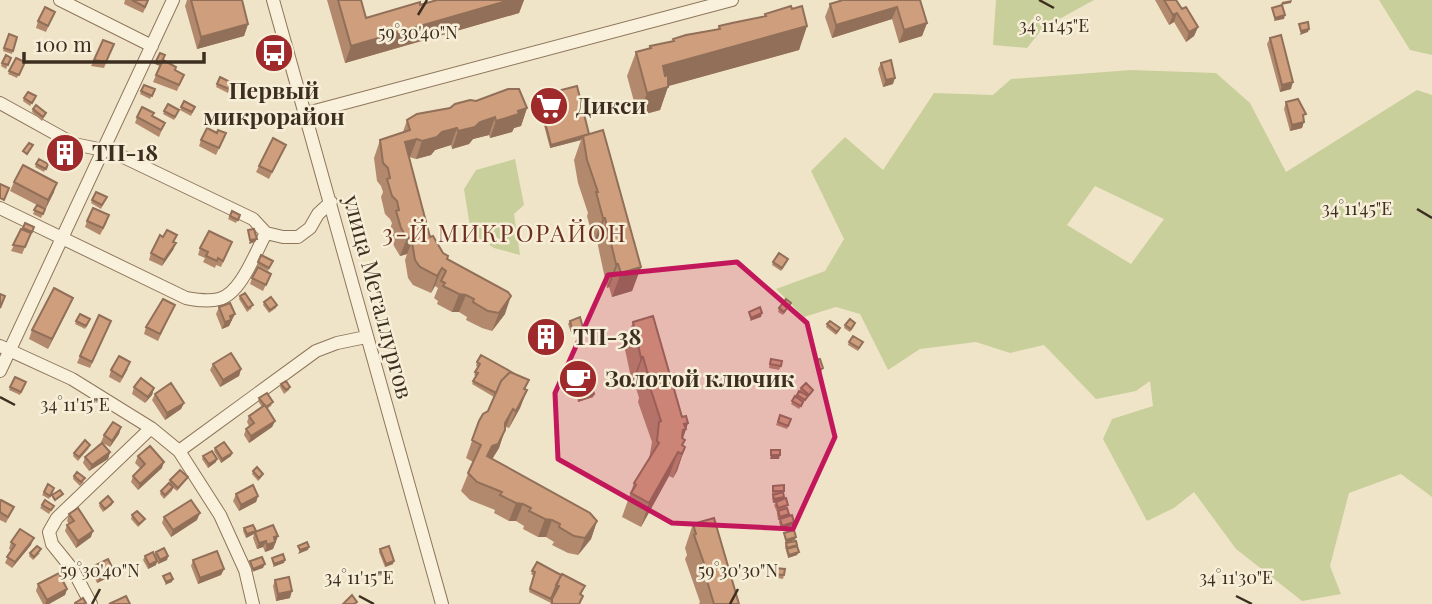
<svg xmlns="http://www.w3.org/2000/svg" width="1432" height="604" viewBox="0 0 1432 604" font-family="'Playfair Display',serif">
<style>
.green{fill:#c9cf9b;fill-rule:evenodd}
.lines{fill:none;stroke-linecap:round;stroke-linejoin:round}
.minor-casing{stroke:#8d765c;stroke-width:14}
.minor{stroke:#faf1dc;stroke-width:12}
.wall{fill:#b2896c}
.shaded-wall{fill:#916f58}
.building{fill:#cf9f7d;stroke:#916f58;stroke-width:2}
.marked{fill:#c2185b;fill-opacity:0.2;stroke:#c2185b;stroke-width:5;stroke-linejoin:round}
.ticks{fill:none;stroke:#3d2e20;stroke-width:2.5}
.labels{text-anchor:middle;stroke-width:5;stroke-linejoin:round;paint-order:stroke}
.poi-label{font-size:23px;font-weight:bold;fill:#3d2e20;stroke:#f7eed8;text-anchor:start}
.street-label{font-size:23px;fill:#3d2e20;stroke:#f7eed8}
.neighbourhood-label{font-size:24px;letter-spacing:2px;fill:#6b2e1e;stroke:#f7eed8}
.ticks-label{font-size:18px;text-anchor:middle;fill:#3d2e20;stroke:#f7eed8;stroke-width:5;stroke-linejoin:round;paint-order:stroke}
</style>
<rect width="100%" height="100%" fill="#f0e4c8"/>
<path class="green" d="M996 0H1094L1043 28 1027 48 993 45Z
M1379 0H1432V55L1410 50Z
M1131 70 1216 73 1250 103 1286 172 1417 90 1432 95V497L1401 474 1349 493 1330 566 1341 594 1302 601 1236 549 1194 492 1174 508 1147 521 1103 439 1112 419 1153 406 1150 381 1136 391 1096 399 1044 345 1010 353 976 342 920 349 888 370 860 314 836 307 804 317 776 289 825 271 844 239 811 171 845 137 883 170 934 93 993 95 1011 79ZM1095 186 1164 219 1131 264 1067 225Z
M515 159 524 205 514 214 520 255 494 248 471 233 464 189 476 170Z"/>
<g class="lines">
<g class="minor-casing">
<path id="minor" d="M60 0 152 46
M273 0 442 604
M0 103 74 144 113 152 253 219 266 233 283 237H298L310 228 318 214 331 202
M307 113 732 0
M0 208 186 298C197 300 209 302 219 299 241 294 256 251 266 233
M0 346 72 379 151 428 179 451 220 515 245 570 253 604
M0 371 173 0
M179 451 316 351 337 343 366 337
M91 604 73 570 52 544 49 532 57 518 151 428"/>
</g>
<use href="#minor" class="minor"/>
</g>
<path class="wall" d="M125 0H149L143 13 124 4Z
M187 0H242L248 24 244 36 197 49 185 6Z
M327 0H361L366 18 437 0H524L519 13 345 63Z
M920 0 927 23 922 36 899 43 892 19 832 38 825 17 830 4Z
M1155 0H1176L1182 9 1198 27 1194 36 1186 42 1174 22 1169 25Z
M792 9 807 26 799 50 668 86 660 110 638 116 627 76 636 52 649 48 650 46 673 42V39L718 29 719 26 764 16 765 14Z
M52 18 46 32 36 28 38 21Z
M9 34 17 37 12 54 3 51Z
M1270 38 1291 89 1280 92 1267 44Z
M111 51 104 68 91 66 94 60Z
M11 58 6 69 1 66 2 63Z
M16 58 25 62 17 78 8 74Z
M881 63 893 84 883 87 878 69Z
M175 70 184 75 177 91 153 82 156 75Z
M220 77 232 83 228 93 216 87Z
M144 85 155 89 150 99 140 94Z
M538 96 589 134 641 267 632 291 612 297 609 287 607 288 597 241 594 242 587 216 588 213 578 183 574 160 581 140 550 148 537 99Z
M24 98 34 100 30 106 23 101Z
M184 101 195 107 191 116 180 110Z
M1286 102 1304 120 1302 128 1290 131 1284 109Z
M168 104 179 110 174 120 163 114Z
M527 108 521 126 514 128 512 132 490 138 489 135 473 139 469 144 452 149 451 145 435 150 431 155 416 159 409 157 430 237 447 259 505 314 492 331 482 328 466 320 467 317 459 312H452L437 304 438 301 434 298 438 288 435 286 431 293 413 285 408 278 405 260 407 254 400 256 394 246 390 229 392 223 390 219 385 214 381 197 383 192 381 186 377 181 374 158 380 140 403 132 407 120Z
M33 109 46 113 42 121 32 112Z
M152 116 165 123 159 137 135 123 137 117Z
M201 140H223L216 155 199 146Z
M63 144 73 149 68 159 58 155Z
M283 151 269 179 256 172 259 166Z
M39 159 48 164 44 172 35 167Z
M14 182 54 192 41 218 33 214 37 205 10 191Z
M96 192 107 197 101 209 91 203Z
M232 211 240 215 236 223 228 219Z
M87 221 107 222 100 235 85 227Z
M25 223 34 227 22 254 11 251Z
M174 242 176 243 173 250 162 266 149 260 151 253Z
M232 242 221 267 216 265 215 268 203 262 205 258 198 255 200 248Z
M261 255 273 261 268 271 257 265Z
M773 262H787L781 271 772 265Z
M271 274 263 291 250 284 252 278Z
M240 296 252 308 247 312 239 299Z
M264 302 277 305 276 308 269 313 263 305Z
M175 305 158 341 144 334 146 327Z
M789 306 783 315 778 312 779 308Z
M69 307 48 349 29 339 32 330Z
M219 307 232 320 231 321 229 326 222 329 216 314Z
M80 314 89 322 85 329 75 324Z
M111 321 90 368 77 363 80 356Z
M570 321 583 328 582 331 572 335 568 324Z
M633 322 682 417 688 423 683 438V446L685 447 677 471 673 478 669 476 641 527 622 517 634 483 649 459 652 442 638 402 639 398 634 381 632 382 624 345Z
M827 324 840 328 836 335 826 327Z
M845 325 854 326 850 332 844 328Z
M536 332 556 339 539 345 535 335Z
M849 342H863L858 351 848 345Z
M816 360 822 372 818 373 815 363Z
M477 362 515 374 529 380 525 390H527L520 408 509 428 506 427 505 429 499 448 492 459 597 521 591 539 578 555 568 553 552 545 554 542 546 537H538L523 529 524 526 516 521H509L494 513 495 510 470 500 461 491 473 462 466 458 479 421 488 411 494 397 472 384 476 376 474 375 478 367 476 366Z
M770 362 781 366 779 370 769 368Z
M569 363 594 394 593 397 578 402 573 385 569 383 567 375 569 370 568 366Z
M213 364 241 369 239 376 220 387 210 370Z
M128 369 120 383 109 377 111 370Z
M15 377 26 382 20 395 9 390Z
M281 384 290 387 289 390 284 394 280 387Z
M134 387 154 388 152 395 145 403 132 394Z
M801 388 813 390 812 393 807 398 799 409 791 404Z
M155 394 184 403 181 409 165 420 152 400Z
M259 398 272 405 267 409 275 421 272 427 249 443 244 435 246 429 249 426 247 422 249 416 262 407 258 401Z
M780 415 791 419 787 429 776 425Z
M121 427 119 434 110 447 101 442 104 435Z
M89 448 78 461 73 456 74 453Z
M215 448 232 453 231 456 221 463 214 451Z
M110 452 108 459 89 471 83 463 85 457Z
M138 456 162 468 138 490 131 482 133 476 141 469 135 463Z
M203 456 216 462 208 468 202 459Z
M253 471 263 474 261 478 258 481 252 474Z
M74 476 84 482 80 486 73 479Z
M188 477 186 480 177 491 173 488 172 491 164 499 160 494 161 491 169 483 170 480Z
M773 486 784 491 783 499 787 508 788 517 793 525 781 529 779 522 780 520H778L777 514V512L774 505 777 502 773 503 772 498 773 495H772V489Z
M54 488 49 499 42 495 44 492Z
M236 494 258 496 256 502 239 511 233 501Z
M0 502 14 507 6 523 0 520Z
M113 502 112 505 103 512 99 506 100 503Z
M42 505 52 509 49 514 40 508Z
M69 514 91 537 76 548 65 531 67 525 69 524 67 521Z
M132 515 145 519 143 522 138 527 131 519Z
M164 517 197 520 171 537 162 523Z
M693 524 739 604H699L700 602 685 559 687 555 685 548Z
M244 528 278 536 273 549 265 552 263 547 257 549 253 538 254 534 246 538 243 531Z
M11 542 31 545 12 568 5 563 11 550 9 549Z
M786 543 796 547 797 555 788 558 785 547Z
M380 549 393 564 385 567 379 552Z
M156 552 168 556 167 560 158 564 154 555Z
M30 553H40L33 560 29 556Z
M145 556 157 561 156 565 148 569 143 560Z
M193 560 224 569 221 575 198 584 191 566Z
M537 562 585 586 581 595 580 604H550L551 603 529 592 534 576 531 574Z
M94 566 111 576 97 583 92 572Z
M774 568 784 575 783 579 772 577Z
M275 580 290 598 276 601 273 586Z
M38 584 67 589 65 595 49 604H43L36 591Z"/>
<path class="shaded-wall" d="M510 0H524L519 13 345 63 351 46Z
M1292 0 1291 3 1281 5 1282 2Z
M897 7 892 19 832 38 836 25Z
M1177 13 1174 22 1169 25 1173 15Z
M1285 15 1284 19 1274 21 1275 18Z
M927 23 922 36 899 43 904 30Z
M248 24 244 36 197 49 201 37Z
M807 26 799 50 654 90 663 66Z
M1198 27 1194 36 1186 42 1189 32Z
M1309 29 1308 32 1300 35 1301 31Z
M895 78 893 84 883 87 886 80Z
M1293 82 1291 89 1280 92 1282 85Z
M668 87 660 110 638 116 647 93Z
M527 108 521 126 514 128 512 132 490 138 496 121 518 111Z
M495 117 489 135 473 139 469 144 452 149 458 131 480 122Z
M1304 122 1302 128 1290 131 1292 125Z
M457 128 451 145 435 150 431 155 416 159 422 141 442 132Z
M582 137 581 140 550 148 551 145Z
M417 139 410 157 399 160 405 142Z
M57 183 54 192 45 210 48 200Z
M603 218H605L597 241 594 242Z
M417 235 413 247 412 242 407 254 400 256 407 238Z
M257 239 255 242 249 244 250 240Z
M176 243 173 250 162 266 164 260Z
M616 264H618L609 287 607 288Z
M641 267 632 291 612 297 621 273Z
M442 268 435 286 431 293 437 276Z
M459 294 466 295 459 312H452Z
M511 296 505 314 492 331 499 313Z
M73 298 69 307 48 349 52 339Z
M762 313 761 317 750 321 751 318Z
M235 314 229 326 222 329 225 322 230 316Z
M583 328 582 331 572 335 573 332Z
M558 336 556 339 539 345 540 342Z
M643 357 634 381 632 382 641 358Z
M241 369 239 376 220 387 223 380Z
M154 388 152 395 145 403 148 397Z
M527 390 520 408 509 428 516 411Z
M594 394 593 397 578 402 579 398Z
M184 403 181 409 165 420 167 413Z
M513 409 506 427 498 441 505 423Z
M275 421 272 427 249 443 251 436Z
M688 423 680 447 684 424Z
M121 427 119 434 110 447 112 441Z
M505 430 499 448 491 461 487 456 492 446Z
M685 447 677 471 673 478 682 454Z
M110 452 108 459 89 471 92 465Z
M678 452 669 476 641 527 649 503Z
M232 453 231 456 221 463 222 459Z
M771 455H780L779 459H770Z
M217 459 216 462 208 468 209 464Z
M164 462 162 468 138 490 140 484Z
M258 496 256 502 239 511 241 505Z
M784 497 783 500 773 503 774 499Z
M516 503 523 504 516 521H509Z
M200 513 197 520 171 537 173 530Z
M545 519 552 520 546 537H538Z
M597 521 591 539 578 555 585 538Z
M794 522 793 525 781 529 782 526Z
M93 531 91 537 76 548 78 541Z
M256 531 254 534 246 538 247 534Z
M278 536 273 549 265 552 267 545 274 537Z
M796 537 795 540 785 543 786 540Z
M34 538 31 545 12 568 15 562Z
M266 541 263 547 257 549 259 543Z
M309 547 308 550 298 554 300 550Z
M799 552 797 555 788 558 789 555Z
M168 556 167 560 158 564 160 560Z
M285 560 284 563 273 567 274 564Z
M157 561 156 565 148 569 149 565Z
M394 561 393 564 385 567 386 564Z
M265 564 263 568 252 572 253 569Z
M113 569 111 576 97 583 100 577Z
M224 569 221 575 198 584 200 578Z
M173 579 172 582 165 585 166 582Z
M67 589 65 595 49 604H45L47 600Z
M292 591 290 598 276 601 278 594Z"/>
<path class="building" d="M132 0H148L145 7Z
M191 0H242L248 24 201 37Z
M338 0H361L366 18 420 2V5L437 0H510L351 46Z
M843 0H920L927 23 904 30 897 7 836 25 830 4Z
M1164 0H1176L1182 9 1186 7 1198 27 1189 32 1177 13 1173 15Z
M1282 5 1285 15 1275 18 1272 8Z
M791 6 792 9 802 6 807 26 663 66 665 76 668 75V87L647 93 636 52 651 48 650 46 674 41 673 39 686 35 720 29 719 26 732 23 766 16 765 14Z
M45 7 55 12 48 26 38 21Z
M1308 22 1309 29 1301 31 1299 24Z
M9 34 17 37 13 51 4 48Z
M1281 35 1293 82 1282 85 1270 38Z
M103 40 114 44 106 62 94 60Z
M160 53 165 55 160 65 155 63Z
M6 55 11 58 8 65 2 63Z
M16 58 25 62 19 75 9 71Z
M163 60 176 67 175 70 184 75 179 85 156 75Z
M891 60 895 78 886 80 881 63Z
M220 77 232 83 229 89 217 84Z
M144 85 155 89 152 96 141 91Z
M577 86 589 134 551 145 538 96Z
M508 89H519L527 108 518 111 519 114 496 121 495 117 480 122 475 127 458 131 457 128 442 132 437 137 422 141 417 139 405 142 430 237 433 236 443 253 448 256 447 259 508 292 511 296 499 313 488 311 473 302 474 299 466 295 459 294 443 286 445 283 441 281 446 271 442 268 437 276 420 267 415 260 412 242 418 240 417 235 407 238 401 228 396 211 399 210 397 201 392 196 387 179 390 178 388 168 383 163 380 140 410 130 407 120 417 114 450 108 455 104 470 100 476 101Z
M28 92 36 96 32 103 24 98Z
M1298 99 1306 114 1303 115 1304 122 1292 125 1286 102Z
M184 101 195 107 192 112 181 107Z
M168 104 179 110 175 117 164 111Z
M36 105 46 113 43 117 33 109Z
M142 107 154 113 152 116 165 123 161 130 137 117Z
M207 128 217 133 218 130 226 133 219 148 201 140Z
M603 130 641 267 621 273 618 264H616L605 218H603L596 192H598L587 160 583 136Z
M273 138 286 145 272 172 259 166Z
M29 143 33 145 27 154 23 151Z
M63 144 73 149 69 156 59 152Z
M39 159 48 164 46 169 36 164Z
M23 165 57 183 48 200 14 182Z
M0 184 9 188 4 200 0 198Z
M96 192 107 197 102 205 92 200Z
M37 205 45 209 43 214 34 210Z
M93 208 109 215 103 228 87 221Z
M232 211 240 215 238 220 230 216Z
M25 223 34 227 32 232 23 228Z
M21 229 31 233 25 247 13 245Z
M254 229 257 239 250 240 248 230Z
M167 230 177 235 173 242 176 243 164 260 151 253 160 235 163 237Z
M209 231 232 242 223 261 218 258 217 261 206 256 208 252 200 248Z
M779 253 788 259 782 268 773 262Z
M261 255 273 261 269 268 258 262Z
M258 267 271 274 266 285 252 278Z
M54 288 73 298 52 339 32 330Z
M245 293 253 305 248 308 240 296Z
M0 294 5 296 0 308Z
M271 297 277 305 270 310 264 302Z
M163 299 175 305 160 334 146 327Z
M786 299 791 303 784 312 779 308Z
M230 303 235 314 230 316 231 320 225 322 219 307Z
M760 307 762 313 751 318 749 312Z
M80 314 90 319 86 326 76 321Z
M99 315 111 321 92 362 80 356Z
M653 316 682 417 686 416 688 423 684 424 686 429 683 430 682 438 685 440 682 445 685 447 682 454 678 452 649 503 631 493 636 485 634 483 659 443 657 441 659 422 661 421 647 378H649L643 357 641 358 633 322Z
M580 317 583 328 573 332 570 321Z
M850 319 855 323 851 329 845 325Z
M830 321 840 328 837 332 827 324Z
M554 326 558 336 540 342 536 332Z
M853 336 863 342 859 348 849 342Z
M231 353 241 369 223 380 213 364Z
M481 355 515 374 510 372 501 381 496 393 473 381 478 373 475 372 480 364 477 362Z
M119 356 130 362 122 377 111 370Z
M771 359 782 361 781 366 770 364Z
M820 359 823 368 820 370 816 360Z
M579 360 586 365 594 394 579 398 575 381 570 380 568 372 570 367 569 363Z
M510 372 529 380 524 389 527 390 516 411 513 409 505 423V430L498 444 492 446 487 456 590 513 597 521 585 538 574 536 559 527 560 524 552 520 545 519 529 511 531 508 523 504 516 503 500 495 502 492 477 482 468 473 481 445 472 440 479 421 483 414 488 411 501 381Z
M15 377 26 382 21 392 10 387Z
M141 378 154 388 148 397 134 387Z
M286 381 290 387 286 390 281 384Z
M171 383 184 403 167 413 155 394Z
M806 383 813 390 809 395 801 388Z
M799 391 808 396 805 400 797 395Z
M267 393 273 402 266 407 259 398Z
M795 396 803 402 801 406 792 401Z
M265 405 275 421 251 436 246 429 254 423 249 416Z
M780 415 791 419 788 426 778 422Z
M113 422 121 427 112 441 104 435Z
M85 440 90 445 79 457 74 453Z
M224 442 232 453 222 459 215 448Z
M102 443 110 452 92 465 85 457Z
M150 446 164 462 140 484 133 476 145 464 138 456Z
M771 450H780V455H771Z
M212 451 217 459 209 464 203 456Z
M257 467 263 474 259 478 253 471Z
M180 470 188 477 178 488 170 480Z
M77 472 85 478 81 482 74 476Z
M169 483 173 487 165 495 161 491Z
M48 484 54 488 50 496 44 492Z
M253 485 258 496 241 505 236 494Z
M784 485V491H773V486Z
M60 490 63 494 55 500 52 495Z
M783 492 784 497 774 499 773 495Z
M108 496 113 502 105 509 100 503Z
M786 498 788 505 778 508 776 502Z
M1 500 14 507 8 517 0 512V502Z
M45 500 54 506 51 510 42 505Z
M191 500 200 513 173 530 164 517Z
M78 508 93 531 78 541 67 525 74 521 69 514Z
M787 508 789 514 780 517 778 511Z
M137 511 145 519 139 524 132 515Z
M792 515 794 522 782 526 780 519Z
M714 518 739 604H714L707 581 710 580 694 535 696 534 693 524Z
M253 525 256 531 247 534 244 528Z
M273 525 278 536 274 537 275 542 267 545 266 541 259 543 255 532Z
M20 529 34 538 15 562 7 557 15 545 11 542Z
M794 530 796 537 786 540 784 533Z
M796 541 797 545 787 548 786 543Z
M307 542 309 547 300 550 298 546Z
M37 546 41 549 34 557 30 553Z
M389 546 394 561 386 564 380 549Z
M797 546 799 552 789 555 787 549Z
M164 548 168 556 160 560 156 552Z
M217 551 224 569 200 578 193 560Z
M153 552 157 561 149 565 145 556Z
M283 554 285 560 274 564 272 558Z
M262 557 265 564 253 569 250 561Z
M108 559 113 569 100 577 94 566Z
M537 562 561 575 551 599 530 589 535 572 532 571Z
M774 568 785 569 784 575 773 574Z
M59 573 67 589 47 600 38 584Z
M170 573 173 579 166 582 163 576Z
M562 574 585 586 580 594 583 596 579 604H552V599L559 586 556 585Z
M289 577 292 591 278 594 275 580Z
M352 595 357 602 354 604H343Z
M126 596 130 604H109Z
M83 598 86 603 83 604H75V603Z"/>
<path class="marked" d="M737 262 807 323 835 437 793 529 672 523 558 459 555 393 608 275Z"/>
<path class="ticks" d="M1039 0 1054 8M418 15 427 0M1417 209 1432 218M0 397 15 405M359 596 374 604M1236 596 1252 604M92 604 100 589M730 604 738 589"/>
<defs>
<g id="bus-disc" transform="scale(2.0125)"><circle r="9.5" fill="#9e2a2b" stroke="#f7eed8"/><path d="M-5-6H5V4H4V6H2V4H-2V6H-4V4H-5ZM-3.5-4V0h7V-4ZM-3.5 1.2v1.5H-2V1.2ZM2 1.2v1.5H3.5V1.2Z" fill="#fff"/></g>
<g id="supermarket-disc" transform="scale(2.0125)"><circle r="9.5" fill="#9e2a2b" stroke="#f7eed8"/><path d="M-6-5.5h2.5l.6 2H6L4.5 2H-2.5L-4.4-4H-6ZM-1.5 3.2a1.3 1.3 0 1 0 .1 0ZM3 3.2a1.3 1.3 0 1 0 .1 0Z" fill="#fff"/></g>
<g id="building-disc" transform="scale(2.0125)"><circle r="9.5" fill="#9e2a2b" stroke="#f7eed8"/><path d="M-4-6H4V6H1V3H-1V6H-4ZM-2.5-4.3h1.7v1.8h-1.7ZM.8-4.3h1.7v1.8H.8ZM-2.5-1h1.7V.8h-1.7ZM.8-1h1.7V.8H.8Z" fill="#fff"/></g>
<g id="cafe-disc" transform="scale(2.0125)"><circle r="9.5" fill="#9e2a2b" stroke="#f7eed8"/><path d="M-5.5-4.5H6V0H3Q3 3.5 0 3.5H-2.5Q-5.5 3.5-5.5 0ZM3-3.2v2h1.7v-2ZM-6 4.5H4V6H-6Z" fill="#fff"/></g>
</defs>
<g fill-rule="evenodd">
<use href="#bus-disc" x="274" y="53"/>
<use href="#supermarket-disc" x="549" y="106"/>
<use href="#building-disc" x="65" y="153"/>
<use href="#building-disc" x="546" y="337"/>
<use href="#cafe-disc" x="578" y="379"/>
</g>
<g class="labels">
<g class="poi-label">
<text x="274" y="99" text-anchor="middle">Первый<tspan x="274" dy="26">микрорайон</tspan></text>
<text x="576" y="114">Дикси</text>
<text x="92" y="161">ТП-18</text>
<text x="573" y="345">ТП-38</text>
<text x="605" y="387">Золотой ключик</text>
</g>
<g class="street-label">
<text transform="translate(378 297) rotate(75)" y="8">улица Металлургов</text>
</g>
<g class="neighbourhood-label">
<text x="505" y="242">3-Й МИКРОРАЙОН</text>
</g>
</g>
<g class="ticks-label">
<text x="1054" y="32">34°11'45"E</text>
<text x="418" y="39">59°30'40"N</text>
<text x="1357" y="215">34°11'45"E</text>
<text x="75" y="411">34°11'15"E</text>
<text x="100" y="577">59°30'40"N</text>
<text x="738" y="577">59°30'30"N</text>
<text x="359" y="584">34°11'15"E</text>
<text x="1236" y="584">34°11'30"E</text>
</g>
<path d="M24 52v10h180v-10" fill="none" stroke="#3d2e20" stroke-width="3.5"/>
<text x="35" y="52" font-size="21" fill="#3d2e20" stroke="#f7eed8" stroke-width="5" paint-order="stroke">100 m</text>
</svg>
